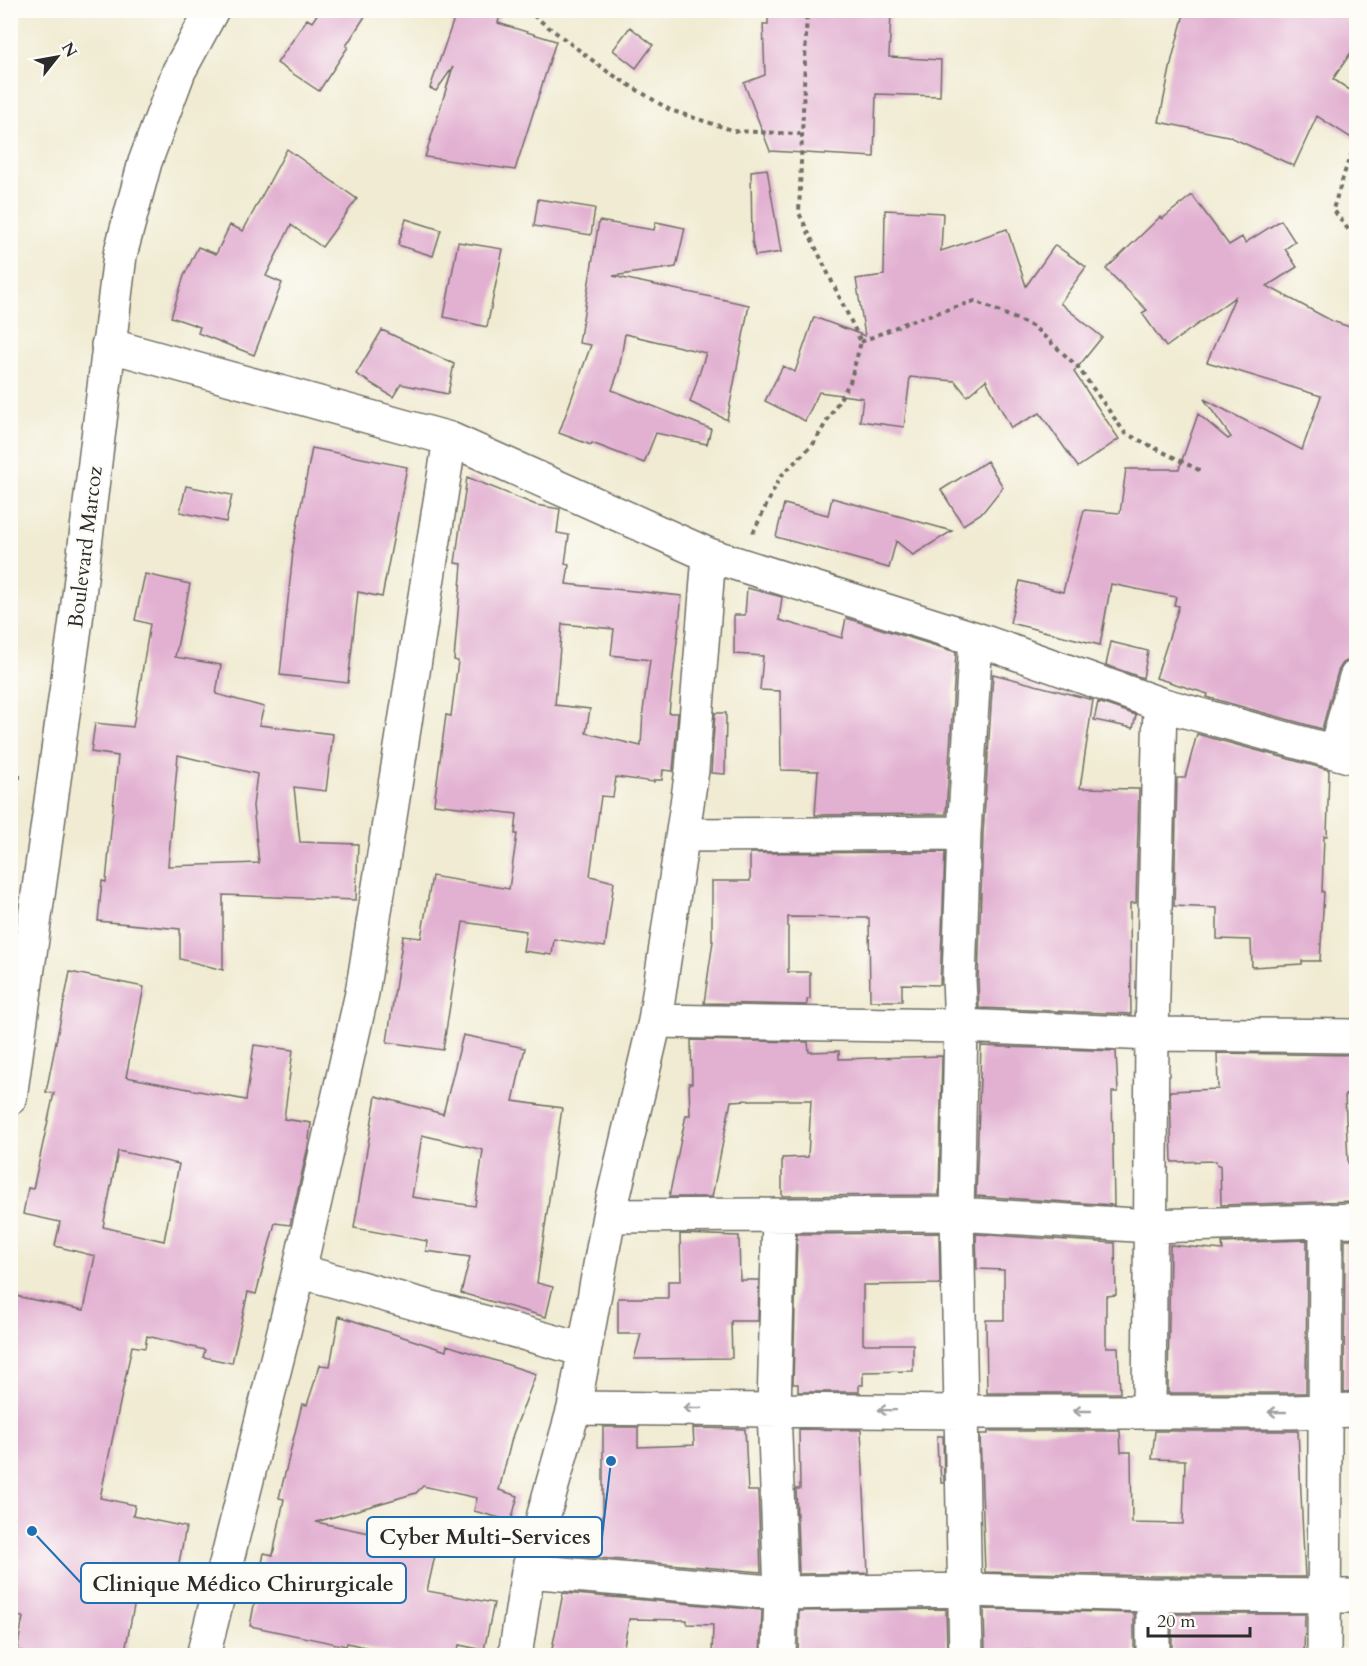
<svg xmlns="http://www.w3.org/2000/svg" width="1367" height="1666" viewBox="0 0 1367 1666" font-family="Cardo,serif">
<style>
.building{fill:#e2b0d1;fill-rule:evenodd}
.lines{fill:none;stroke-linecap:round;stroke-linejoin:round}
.street-casing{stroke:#706e65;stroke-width:36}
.secondary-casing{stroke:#706e65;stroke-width:36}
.path{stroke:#706e65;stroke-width:4;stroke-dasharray:4.5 4.5;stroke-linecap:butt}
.street{stroke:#fff;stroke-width:33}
.secondary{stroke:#fff;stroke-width:33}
.oneway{stroke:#a0a0a0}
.labels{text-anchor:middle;stroke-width:4.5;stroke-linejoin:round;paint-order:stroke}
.street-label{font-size:21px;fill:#2b2b2b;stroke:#fdfcf7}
.leader{fill:none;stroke:#1f6fb2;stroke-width:2}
.callout-dot{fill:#1f6fb2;stroke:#fdfcf7;stroke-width:2}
.callout{fill:#fdfcf7;stroke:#1f6fb2;stroke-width:2}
.callout-label{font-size:22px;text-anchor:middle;font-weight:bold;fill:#2b2b2b}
</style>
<rect width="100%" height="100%" fill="#fdfcf7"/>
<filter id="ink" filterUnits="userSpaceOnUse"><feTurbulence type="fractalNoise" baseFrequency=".0167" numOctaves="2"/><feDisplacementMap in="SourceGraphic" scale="12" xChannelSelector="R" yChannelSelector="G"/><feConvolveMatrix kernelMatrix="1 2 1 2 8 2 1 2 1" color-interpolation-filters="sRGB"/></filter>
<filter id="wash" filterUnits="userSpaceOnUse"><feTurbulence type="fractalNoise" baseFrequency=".008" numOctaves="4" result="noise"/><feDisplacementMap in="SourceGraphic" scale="24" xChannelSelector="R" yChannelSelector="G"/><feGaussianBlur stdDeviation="1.35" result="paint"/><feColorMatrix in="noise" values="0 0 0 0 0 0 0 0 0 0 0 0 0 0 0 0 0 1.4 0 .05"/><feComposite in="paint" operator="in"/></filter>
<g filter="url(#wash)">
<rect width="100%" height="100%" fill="#f0ebd2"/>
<g id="blocks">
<path class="building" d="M320 10H369L346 46 348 47 319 91 277 63 307 19 312 22Z
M457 10H501L498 23 556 41 515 170 425 157 453 67 436 91 430 88Z
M768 10H839L891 13 889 57 941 60 940 96 876 94 874 157 770 151 744 83 765 75 763 24H768Z
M1185 10H1356V45L1333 79 1356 94V141L1317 116 1294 166 1228 136 1159 122 1172 59Z
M630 27 653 45 636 68 613 50Z
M287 149 357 199 322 247 291 225 266 276 282 283 254 355 198 333 200 327 171 317 184 276 198 247 216 254 230 225 243 231Z
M767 169 781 252 755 256 752 240 751 171Z
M1192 195 1229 245 1242 237 1245 243 1281 220 1295 242 1285 249 1297 267 1267 286 1332 321 1356 329V659H1351L1343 663 1338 671 1322 729 1207 697 1208 694 1156 678 1179 606 1174 605 1176 597 1111 584 1100 645 1010 623 1020 581 1063 592 1084 510 1120 513 1126 469H1179L1198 414 1228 439 1231 437 1204 399 1302 450 1321 396 1207 362 1235 297 1166 347 1142 313 1147 310 1106 269 1160 217 1162 219Z
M538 199 595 208 591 235 534 226Z
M885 210 943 213 941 251 1007 229 1026 286 1055 245 1086 267 1060 303 1102 337 1074 372 1119 439 1078 467 1040 413 1011 428 986 380 967 396 955 381 910 377 904 427 860 421 863 398 819 392 805 421 765 401 783 366 795 372 814 317 865 336 856 279 884 275Z
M406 219 441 230 433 256 398 245Z
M599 221 654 230 656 222 685 228 676 267 613 276 749 305 727 420 690 402 706 353 625 334 619 370 612 390 711 429 707 444 656 433 644 463 592 443 591 445 559 433 591 345 579 343Z
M458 242 503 249 487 327 444 317Z
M382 330 454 364 448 394 401 384 393 397 356 374Z
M312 448 407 467 382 597 358 592 348 683 280 675 293 552H292Z
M987 461 1003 487 983 512 963 525 941 490Z
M467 477 536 505 560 509 557 533 569 535 565 564 569 565 566 584 682 596 669 713H678L673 771 663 770 662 780H654V782L616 777 613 797 601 796 590 876 614 882 605 947 554 939 552 955 523 951 526 931 463 922 443 1050 387 1042 403 936 421 938 432 876 509 889 517 834H515L517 814 434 804 446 715 451 716 458 661 454 660 462 564 455 563ZM562 624 614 629 611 655 650 660 643 711 641 746 586 733 590 709 555 705Z
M186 486 232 495 226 522 180 512Z
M832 498 902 517 952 531 913 555 896 541 889 568 776 537 784 504 828 515Z
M145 574 190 584 175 657 221 665 216 694 264 707 259 725 333 734 326 791 294 787 300 842 358 844 356 900 223 895V970L180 959V929L98 921 102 881 106 882 118 756 91 752 95 723 133 727 150 624 135 620ZM178 755 257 774 253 806 259 863 168 866Z
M747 588 782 597 779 620 842 638 846 618 956 652 946 814 815 815 818 771 781 770 780 691 760 690 763 656 734 654V615H745Z
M1111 642 1148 651 1143 678 1106 665Z
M993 674 1093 700 1080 788 1139 789 1136 903H1130L1131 1014 979 1008 978 979 983 834Z
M1098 702 1136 715 1133 728 1094 720Z
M715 713H726L725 774 711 773Z
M1197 734 1329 770 1327 836H1324L1322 892H1324L1320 961H1302V964L1252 967 1251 940 1217 939V908L1174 906 1177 778H1185Z
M945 852 940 985 902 984V1001H870L869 918 788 917V972H810V999L807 1000V1005L704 1003 713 941H712V881H750V853Z
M70 972 144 987 126 1077 246 1100 254 1045 293 1050 284 1119 311 1123 308 1147 290 1225 275 1223 256 1294 248 1292 232 1363 203 1357 205 1350 147 1336 145 1348 132 1346 100 1498 135 1505 133 1516 186 1527 176 1578 141 1571 124 1656H16L23 1617 10 1615V1295L84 1310 95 1256 55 1246 60 1222 23 1214 28 1188 33 1189 54 1093 46 1092ZM118 1151 179 1164 164 1241 103 1227Z
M463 1035 525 1048 513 1101 562 1108 537 1283 553 1287 546 1317 461 1293 470 1257 426 1251 427 1241 354 1228 376 1096 443 1114ZM422 1135 483 1150 475 1206 412 1197Z
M691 1040 808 1042 809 1052 839 1051V1059L942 1056 939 1195 782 1196V1158L808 1157 811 1100H751L731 1101 712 1197H669L686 1115H690L689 1083H692Z
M981 1046 1116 1051 1118 1092H1112L1114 1205 976 1196Z
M1217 1053 1356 1055V1094L1345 1095 1348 1163 1356 1162V1201L1221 1205 1220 1165H1217L1216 1161 1172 1162 1170 1091 1218 1089Z
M939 1233 940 1284 863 1285V1344H913V1371L863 1372V1385H859V1392H798V1384H793L797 1234Z
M680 1234 739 1236 740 1280H759L758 1321H731L732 1358 634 1359 641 1334H618V1298H668V1281H681Z
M976 1234 1115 1243 1116 1295 1106 1296V1347H1118L1120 1393H987L986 1320H1004V1270L977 1269Z
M1345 1239H1356V1391L1344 1392Z
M1307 1240 1306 1393H1168L1170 1245 1223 1250 1222 1243Z
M339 1316 446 1351 447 1345 536 1374 513 1434 499 1490 518 1496 511 1521 474 1511 477 1498 423 1486 416 1493 316 1522 437 1547 427 1591 494 1603 484 1650 459 1645 457 1656H403L347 1643 346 1646 250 1626 264 1553 273 1555 284 1499 279 1498 302 1404 307 1405 320 1365 330 1366Z
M603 1427H638V1447L694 1445 693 1428 745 1429 748 1491H758L761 1572 576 1556 581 1532 603 1537Z
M799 1429 861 1430 868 1573 799 1574 796 1489H800Z
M988 1431H1120L1121 1452H1131L1132 1523 1183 1524 1185 1460 1152 1459 1155 1431H1298L1305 1577 1153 1576 985 1572 980 1434H988Z
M937 1436H943L944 1483H941L940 1466H938Z
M563 1593 762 1610 760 1656H712L713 1625 687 1624V1620L629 1619 622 1656H586L552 1649Z
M946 1609 947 1651H940V1656H798L799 1611Z
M984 1609 1134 1613V1656H1061V1650L985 1651Z
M1172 1614H1305L1304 1656H1172Z"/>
</g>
</g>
<g filter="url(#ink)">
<use href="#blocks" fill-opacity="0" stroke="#706e65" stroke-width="1.5"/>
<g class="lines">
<g class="street-casing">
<path id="street" d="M108 345 450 439 709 555 976 639 1160 704 1356 758
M1335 752 1356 677
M684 835 964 833
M655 1021 961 1026 1152 1034 1356 1036
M609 1216 957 1214 1151 1226 1356 1220
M779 1216 774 1409 781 1593 779 1656
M299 1271 584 1350
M574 1408 960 1412H1290L1356 1410
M1149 1411 1152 1034 1160 704
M528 1571 781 1593 965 1590 1153 1595 1356 1596
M203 1656 299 1271 362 993 450 439
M515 1656 528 1571 574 1408 609 1216 655 1021 692 770 709 555
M966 1656 957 1214 961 1026 959 979 964 833 976 639
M1153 1656V1595
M1324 1656 1326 1220"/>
</g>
<g class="secondary-casing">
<path id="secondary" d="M10 1098 76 620 120 255 145 162 179 71 212 10"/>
</g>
<path class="path" d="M526 10 608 72 670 110 735 131 800 134
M1356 144 1348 162 1333 209 1356 240
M861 342 908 322 975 301 1034 327 1077 366 1125 433 1201 471
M753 533 780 477 814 443 850 382 861 342 799 213 807 10
M10 777H21
M10 1650 38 1656"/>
<use href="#street" class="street"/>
<use href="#secondary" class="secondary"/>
</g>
<defs><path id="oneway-shaft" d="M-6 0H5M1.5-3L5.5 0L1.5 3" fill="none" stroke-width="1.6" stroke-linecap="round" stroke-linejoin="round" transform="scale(1.5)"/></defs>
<g class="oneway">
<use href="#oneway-shaft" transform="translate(692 1408) rotate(-180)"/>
<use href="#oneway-shaft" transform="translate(887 1410) rotate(-179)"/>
<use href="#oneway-shaft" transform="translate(1082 1411) rotate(180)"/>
<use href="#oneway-shaft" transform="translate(1277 1412) rotate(-180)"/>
</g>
</g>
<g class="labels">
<g class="street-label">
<text transform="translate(85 547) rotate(-83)" y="7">Boulevard Marcoz</text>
</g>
</g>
<path class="leader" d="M611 1461L602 1537M32 1531L81 1583"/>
<g class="callout-dot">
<circle cx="611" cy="1461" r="6"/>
<circle cx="32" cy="1531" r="6"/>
</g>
<g class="callout">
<rect x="367" y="1517" width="235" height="40" rx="6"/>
<rect x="81" y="1563" width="325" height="40" rx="6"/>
</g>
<g class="callout-label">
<text x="485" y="1544">Cyber Multi-Services</text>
<text x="243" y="1591">Clinique Médico Chirurgicale</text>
</g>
<rect width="1367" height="1666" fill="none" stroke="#fdfcf7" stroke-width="36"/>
<g transform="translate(57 57) rotate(59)" stroke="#fdfcf7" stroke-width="4.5" paint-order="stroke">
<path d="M0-4.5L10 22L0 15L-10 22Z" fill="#2b2b2b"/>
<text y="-9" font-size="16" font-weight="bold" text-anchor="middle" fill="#2b2b2b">N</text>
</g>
<path d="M1148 1627v9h102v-9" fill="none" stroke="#2b2b2b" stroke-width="3"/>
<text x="1157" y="1627" font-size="18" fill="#2b2b2b" stroke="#fdfcf7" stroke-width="4.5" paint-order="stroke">20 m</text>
</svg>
